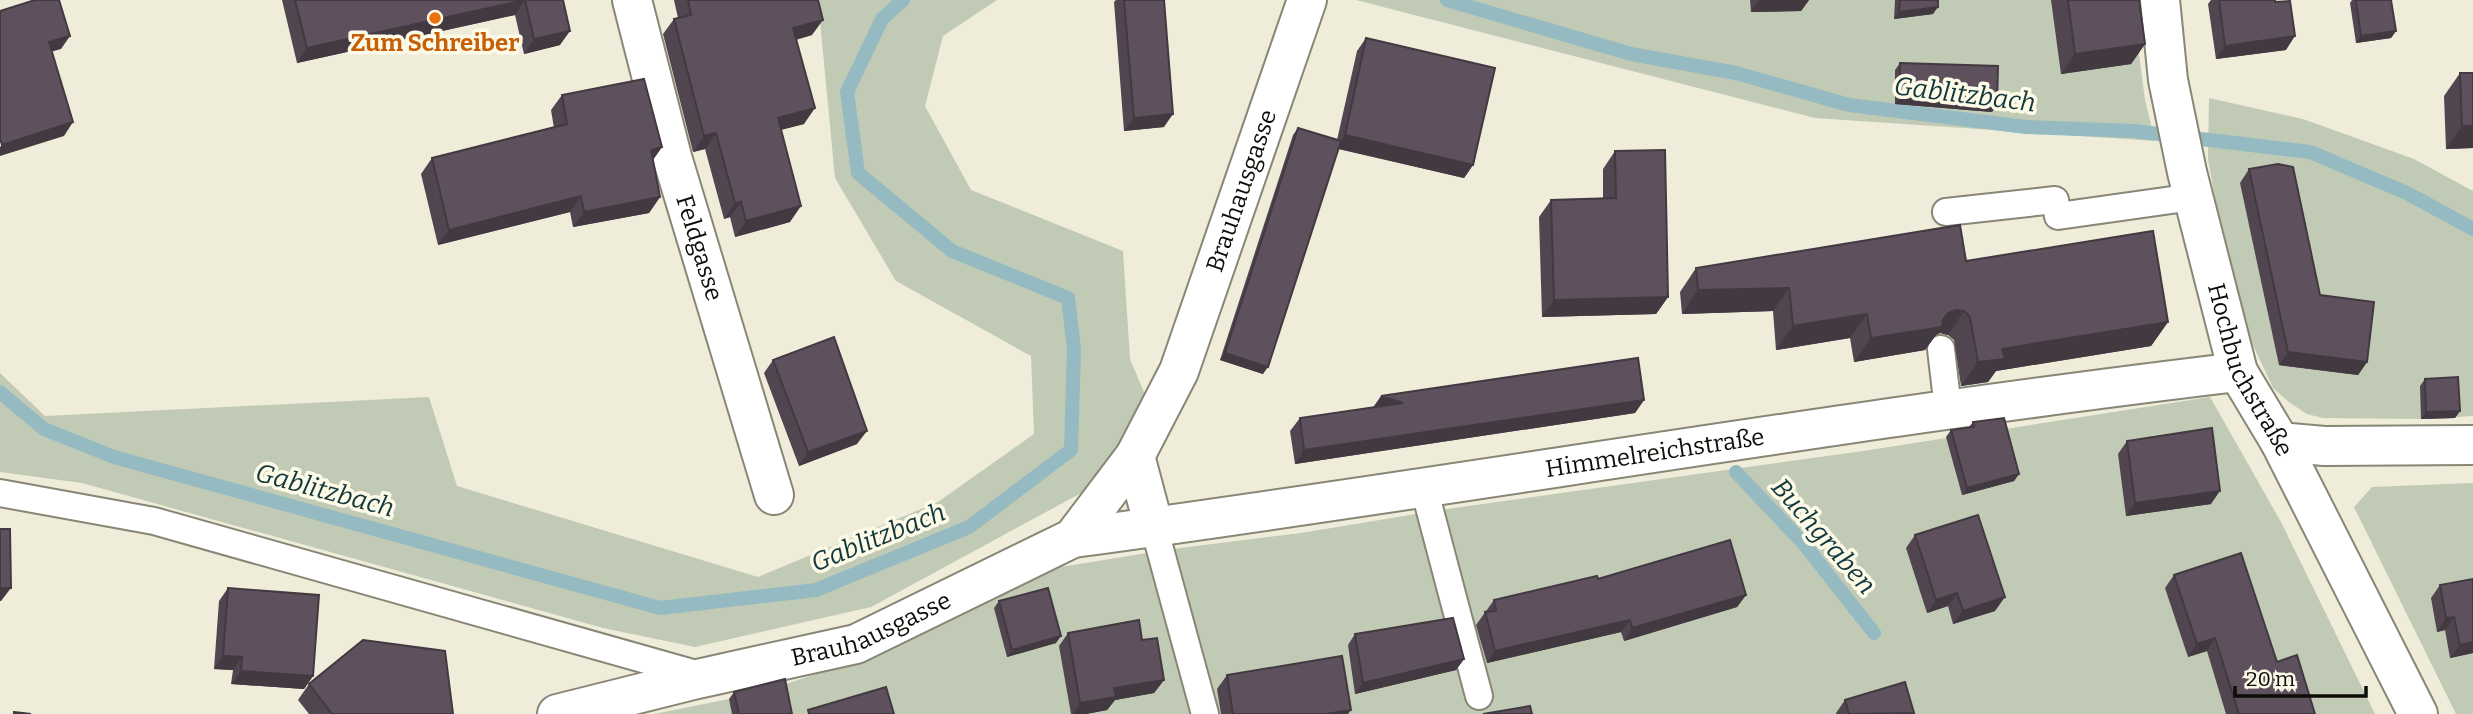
<svg xmlns="http://www.w3.org/2000/svg" width="2473" height="714" viewBox="0 0 2473 714" font-family="Bitter,serif">
<style>
.green{fill:#c1cab4}
.lines{fill:none;stroke-linecap:round;stroke-linejoin:round}
.stream{stroke:#95bac1;stroke-width:14}
.service-casing{stroke:#888675;stroke-width:30}
.minor-casing{stroke:#888675;stroke-width:42}
.tertiary-casing{stroke:#888675;stroke-width:42}
.service{stroke:#fff;stroke-width:26}
.minor{stroke:#fff;stroke-width:38}
.tertiary{stroke:#fff;stroke-width:38}
.wall{fill:#514650}
.shaded-wall{fill:#423941}
.building{fill:#5e515d;stroke:#423941;stroke-width:2}
.food-dot{fill:#e8710a;stroke:#fdfae7;stroke-width:2.5}
.labels{text-anchor:middle;stroke-width:7;stroke-linejoin:round;paint-order:stroke}
.food-label{font-size:24px;font-weight:bold;fill:#c56008;stroke:#fdfae7}
.street-label{font-size:24px;fill:#0d0c07;stroke:#fdfae7}
.water-label{font-size:26px;font-style:italic;fill:#12373d;stroke:#fdfae7}
</style>
<rect width="100%" height="100%" fill="#efecda"/>
<path class="green" d="M818 0H997L943 36 925 106 971 190 1123 251 1130 359 1146 397 1094 486 871 607 695 647 603 628 82 483 0 472V373L45 416 429 397 457 486 758 577 938 502 1034 434 1031 356 896 281 835 178Z
M1356 0H2132L2145 100 2155 141 1815 118Z
M2209 98 2303 119 2414 159 2473 191V416L2421 419 2323 418 2307 414 2290 403 2273 388 2253 345 2244 317 2216 203 2208 159Z
M2210 397 2281 522 2375 714H654L729 699 780 686 885 651 1036 571 1172 549 1301 533 1440 510 1863 451Z
M2473 483V714H2456L2354 507 2372 487Z"/>
<g class="lines">
<path class="stream" d="M1447 0 1631 54 1736 73 1849 105 2026 127 2134 131 2310 152 2407 193 2473 229
M0 392 44 429 114 457 660 608 816 590 969 527 1071 450 1074 349 1068 298 952 251 858 173 847 92 882 19 903 0
M1736 472 1804 544 1874 633"/>
<g class="service-casing">
<path id="service" d="M1946 212 2055 200 2058 216 2193 197
M1941 349 1948 409
M1424 488 1479 696
M0 493 154 521 703 676
M1154 527 1205 714"/>
</g>
<g class="minor-casing">
<g id="minor">
<path id="s1" d="M632 0 672 157 774 495"/>
<path d="M2280 442 2324 446 2473 445"/>
<path d="M1135 456 1154 527"/>
<path id="s2" d="M1073 538C1461 486 1848 418 2238 372"/>
<path id="s3" d="M557 714 693 680 856 644 1073 538 1135 456 1179 371 1307 0"/>
</g>
</g>
<g class="tertiary-casing">
<g id="tertiary">
<path id="s4" d="M2160 0 2168 80 2187 172 2238 372 2280 442 2418 714"/>
</g>
</g>
<use href="#service" class="service"/>
<use href="#minor" class="minor"/>
<use href="#tertiary" class="tertiary"/>
</g>
<path class="wall" d="M282 0H563L560 45 524 54 515 15 297 63Z
M674 0H818L812 35 796 40 804 124 781 130 790 222 735 237 730 217 724 219 705 149 693 152 663 34 674 19 678 18Z
M1116 0H1164V127L1124 131 1114 2Z
M1750 0H1809L1801 11 1751 12Z
M1895 0H1938L1933 14 1894 19Z
M2051 0H2139L2145 44 2131 64 2061 74Z
M2211 0H2275L2286 50 2216 59 2208 4Z
M2352 0H2391L2396 31 2391 38 2356 43 2350 3Z
M1366 38 1473 165 1464 178 1338 149 1263 374 1220 360 1293 135 1298 128 1337 140 1357 51Z
M1900 63 1997 105 1992 112 1895 104V70Z
M2460 73H2473V148L2446 149 2444 96Z
M562 95 662 147 653 159 660 197 649 213 573 227 570 212 438 245 421 174 432 158 554 128 551 110Z
M1615 151 1668 297 1656 314 1542 317 1539 217 1551 200 1603 198V169Z
M2249 169 2320 295 2367 362 2358 375 2279 365 2240 183Z
M1966 261 2168 322 2151 346 1996 371 1988 382 1961 386 1954 340 1948 335 1940 333 1936 335 1925 350 1854 362 1850 338 1776 350 1773 311 1682 314 1680 292 1696 268Z
M773 360 857 444 799 466 764 373Z
M2425 379 2460 411 2455 418 2421 419 2420 386Z
M1644 400 1635 413 1295 464 1290 431 1300 418 1373 407Z
M1973 422 2019 474 2014 481 1962 495 1946 437 1951 430 1969 427Z
M2127 441 2211 504 2126 516 2118 454Z
M1915 535 1995 611 1953 624 1948 606 1927 613 1906 548Z
M2174 575 2277 662 2315 714H2226L2207 651 2188 657 2165 588Z
M1598 579 1746 595 1737 607 1624 641 1621 632 1487 663 1476 625 1494 600Z
M2440 585 2473 653 2450 658 2445 630 2437 632 2431 598Z
M228 588 313 676 304 689 231 684 233 670 214 669 219 601Z
M999 601 1056 643 1007 657 994 608Z
M1068 633 1142 640 1164 680 1154 693 1115 700 1107 710 1086 714H1071L1059 646Z
M1355 634 1464 659 1456 670 1355 694 1348 645Z
M1227 675 1348 714H1221L1217 689Z
M309 684 453 714H309L298 700Z
M734 692 792 714H732L729 699Z
M1845 700 1914 714H1836V713Z"/>
<path class="shaded-wall" d="M525 0 515 15 297 63 307 48Z
M1759 0H1809L1801 11 1751 12Z
M1938 7 1933 14 1894 19 1899 12Z
M823 20 812 35 782 43 793 28Z
M570 31 560 45 524 54 534 39Z
M2396 31 2391 38 2356 43 2361 36Z
M70 36 61 49 40 55 49 42Z
M2295 36 2286 50 2216 59 2225 46Z
M2145 44 2131 64 2061 74 2075 54Z
M1900 97 1997 105 1992 112 1895 104Z
M815 108 804 124 767 133 778 118Z
M1173 114 1164 127 1124 131 1134 118Z
M73 122 64 136 0 156V147L2 145Z
M2462 126H2473V148L2446 149Z
M716 133 705 149 693 152 704 136Z
M1345 135 1473 165 1464 178 1336 148Z
M662 147 651 163V150Z
M581 196 570 212 438 245 449 230Z
M660 197 649 213 573 227 584 212Z
M741 202 730 217 724 219 735 203Z
M801 206 790 222 735 237 746 221Z
M1789 288 1773 311 1682 314 1698 290Z
M1668 297 1656 314 1542 317 1554 300Z
M1956 310 1964 311 1948 335 1940 333 1936 335 1925 350 1854 362 1871 338Z
M1867 314 1850 338 1776 350 1793 326Z
M2168 322 2151 346 1996 371 1988 382 1961 386 1978 362 2002 349Z
M2288 352 2367 362 2358 375 2279 365Z
M1225 353 1268 367 1263 374 1220 360Z
M1381 396 1403 403 1372 409Z
M1644 400 1635 413 1295 464 1304 450Z
M2460 411 2455 418 2421 419 2426 412Z
M867 431 857 444 799 466 808 452Z
M2019 474 2014 481 1962 495 1967 488Z
M2220 491 2211 504 2126 516 2135 503Z
M0 588H11L1 601H0Z
M1957 593 1948 606 1927 613 1936 600Z
M1746 595 1737 607 1624 641 1632 628Z
M2005 597 1995 611 1953 624 1963 611Z
M2454 617 2445 630 2437 632 2446 618Z
M1630 620 1621 632 1487 663 1495 651Z
M1061 636 1056 643 1007 657 1012 650Z
M2215 638 2207 651 2188 657 2197 644Z
M2473 642V653L2450 658 2460 645Z
M223 656 242 657 233 670 214 669Z
M1464 659 1456 670 1355 694 1363 683Z
M241 671 313 676 304 689 231 684Z
M1164 680 1154 693 1115 700 1107 710 1086 714H1073L1080 703 1114 688Z
M1351 710 1348 714H1326Z"/>
<path class="building" d="M35 0H59L70 36 49 42 73 122 2 145 0 138V11Z
M295 0H563L570 31 534 39 525 0 307 48Z
M688 0H818L823 20 793 28 815 108 778 118 801 206 746 221 741 202 735 203 716 133 704 136 674 19 691 15Z
M1124 0H1164L1173 114 1134 118Z
M1900 0H1938V7L1899 12Z
M2068 0H2139L2145 44 2075 54Z
M2219 0H2275V2L2290 1 2295 36 2225 46Z
M2356 0H2391L2396 31 2361 36Z
M1366 38 1495 68 1473 165 1345 135Z
M1900 63 1998 66 1997 105 1900 97Z
M2460 73H2473V126H2462Z
M644 79 662 147 651 150 660 197 584 212 581 196 449 230 432 158 567 124 562 95Z
M1298 128 1341 141 1268 367 1225 353Z
M1665 150 1668 297 1554 300 1551 200 1616 198 1615 151Z
M2278 164 2293 167 2320 295 2374 302 2367 362 2288 352 2249 169Z
M1960 225 1966 261 2153 231 2168 322 2002 349 2005 359 1978 362 1970 317 1964 311 1956 310 1948 313 1943 320 1942 327 1871 338 1867 314 1793 326 1789 288 1698 290 1696 268Z
M834 337 867 431 808 452 773 360Z
M1638 358 1644 400 1304 450 1300 418 1403 403 1381 396Z
M2458 377 2460 411 2426 412 2425 379Z
M2004 418 2019 474 1967 488 1951 430 1974 427 1973 422Z
M2212 428 2220 491 2135 503 2127 441Z
M1978 515 2005 597 1963 611 1957 593 1936 600 1915 535Z
M0 529H10L11 588H0Z
M1730 540 1746 595 1632 628 1630 620 1495 651 1485 612 1496 611 1494 600 1597 576 1598 579Z
M2241 553 2277 662 2297 655 2315 714H2239L2215 638 2197 644 2174 575Z
M2473 579V642L2460 645 2454 617 2446 618 2440 585Z
M228 588 319 595 313 676 241 671 242 657 223 656Z
M1048 588 1061 636 1012 650 999 601Z
M1453 618 1464 659 1363 683 1355 634Z
M1139 620 1142 640 1157 638 1164 680 1114 688 1116 697 1080 703 1068 633Z
M363 640 445 651 453 714H332L309 684Z
M1342 656 1351 710 1326 714H1233L1227 675Z
M785 679 792 714H739L734 692Z
M1905 682 1914 713 1849 714 1845 700Z
M886 687 894 714H809L808 710Z
M1530 706 1532 714H1483Z
M14 712 31 714H14Z"/>
<circle class="food-dot" cx="435" cy="18" r="7"/>
<g class="labels">
<g class="food-label">
<text x="435" y="51">Zum Schreiber</text>
</g>
<g class="street-label">
<text dy="8" stroke="none"><textPath href="#s3" startOffset="938">Brauhausgasse</textPath></text>
<text dy="8" stroke="none"><textPath href="#s1" startOffset="257">Feldgasse</textPath></text>
<text dy="8" stroke="none"><textPath href="#s4" startOffset="383">Hochbuchstraße</textPath></text>
<text dy="8" stroke="none"><textPath href="#s2" startOffset="588">Himmelreichstraße</textPath></text>
<text dy="8" stroke="none"><textPath href="#s3" startOffset="326">Brauhausgasse</textPath></text>
</g>
<g class="water-label">
<text transform="translate(1965 94) rotate(7)" y="9">Gablitzbach</text>
<text transform="translate(325 490) rotate(15)" y="9">Gablitzbach</text>
<text transform="translate(1824 536) rotate(49)" y="9">Buchgraben</text>
<text transform="translate(878 537) rotate(-22)" y="9">Gablitzbach</text>
</g>
</g>
<path d="M2235 686v10h131v-10" fill="none" stroke="#0d0c07" stroke-width="3.5"/>
<text x="2246" y="686" font-size="21" fill="#0d0c07" stroke="#fdfae7" stroke-width="5" paint-order="stroke">20 m</text>
</svg>
